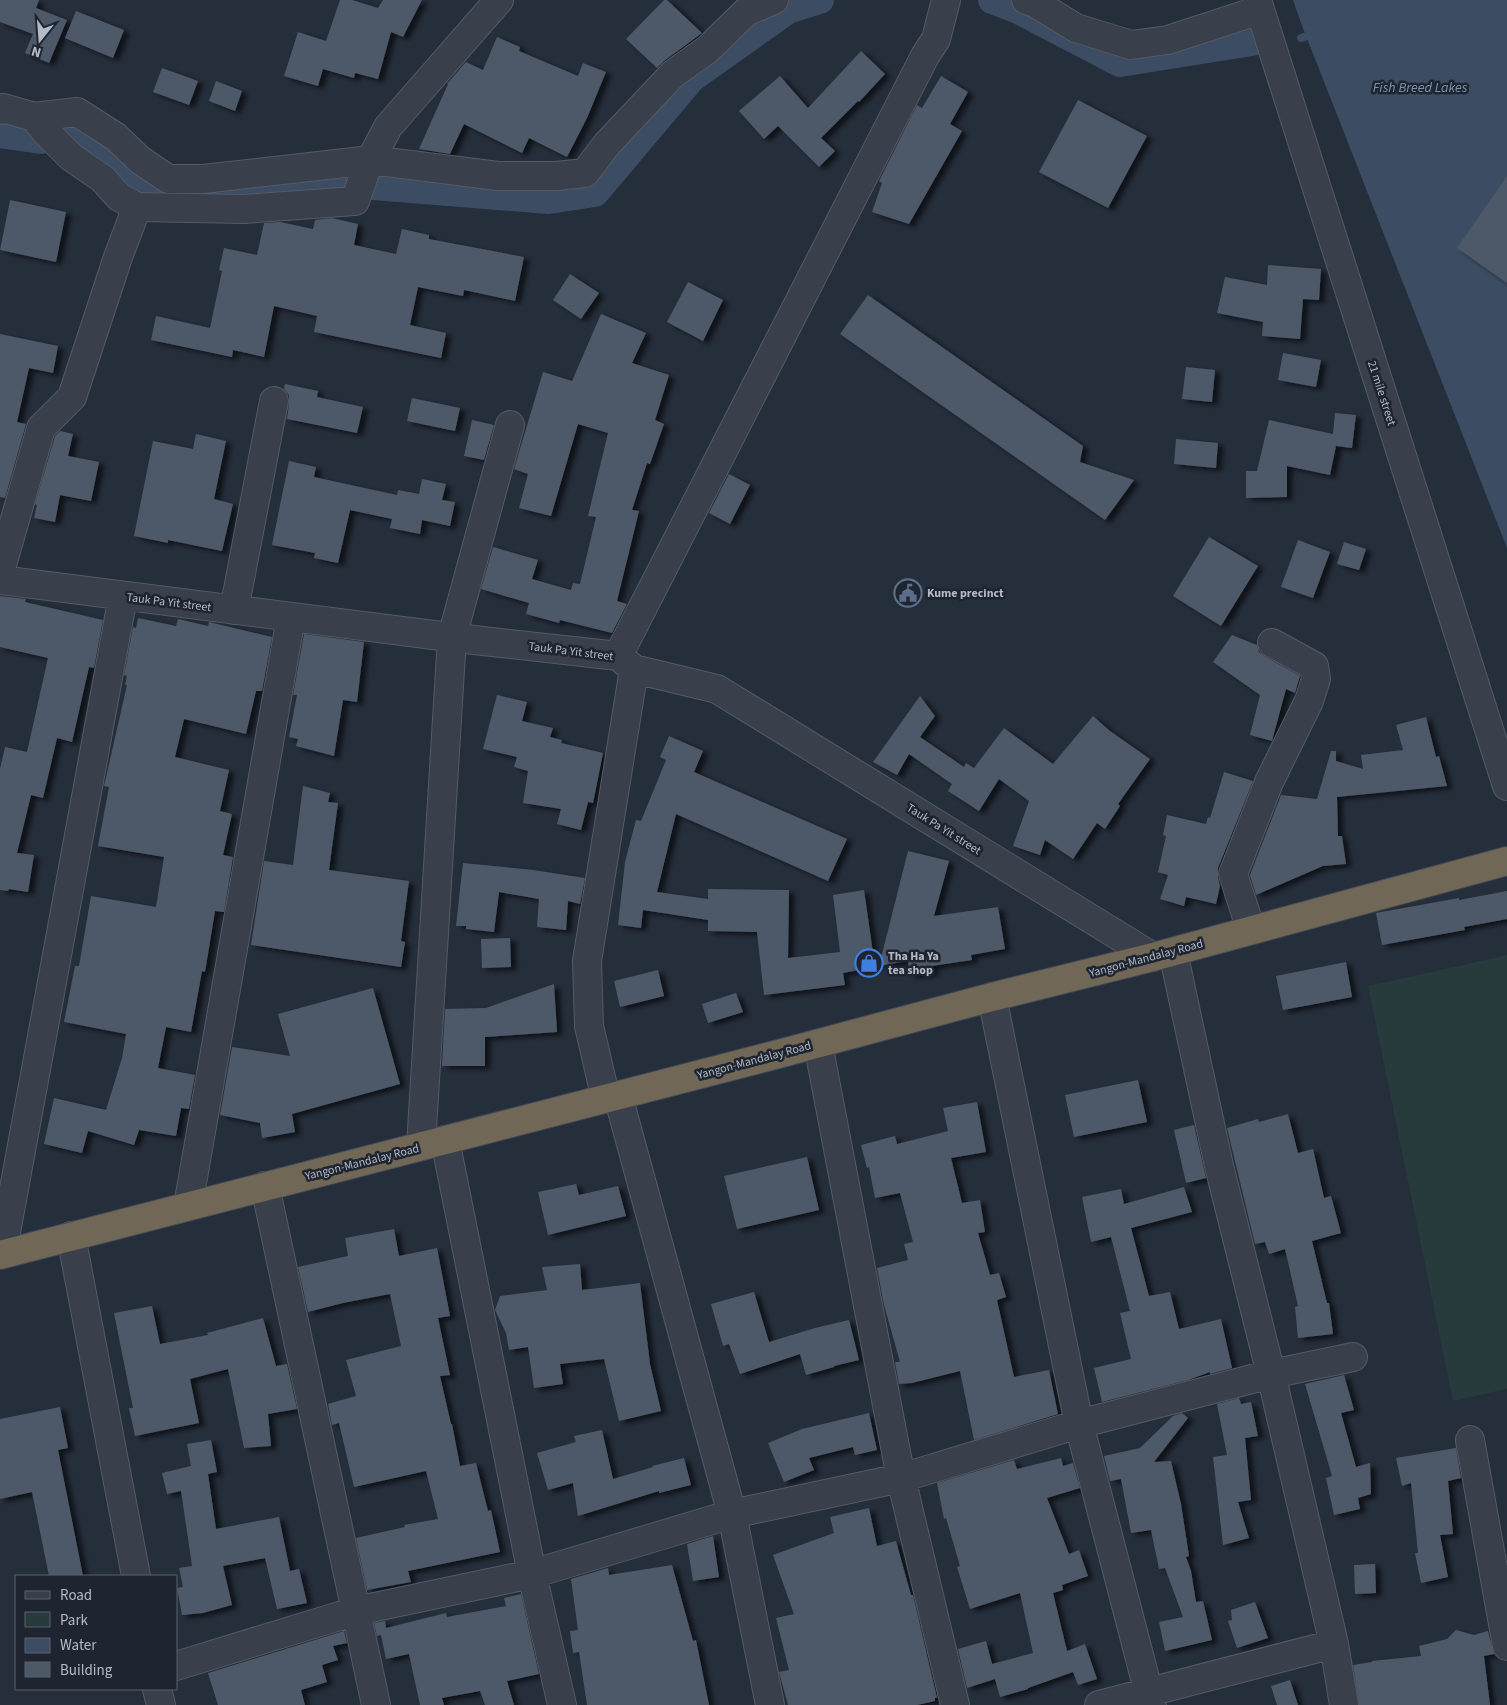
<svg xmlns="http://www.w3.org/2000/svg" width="1507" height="1705" viewBox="0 0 1507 1705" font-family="'Source Sans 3',sans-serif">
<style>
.green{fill:#273a3c}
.water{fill:#3c4c63}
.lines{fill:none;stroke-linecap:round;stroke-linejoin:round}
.stream{stroke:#3c4c63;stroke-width:8}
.canal{stroke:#3c4c63;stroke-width:28}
.building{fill:#4e5967;filter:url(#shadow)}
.minor-casing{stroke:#545b66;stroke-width:30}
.highway-casing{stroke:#444b56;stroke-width:30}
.minor{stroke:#39404c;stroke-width:28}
.highway{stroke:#716756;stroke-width:28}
.labels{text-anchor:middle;stroke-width:5;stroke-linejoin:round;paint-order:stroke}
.street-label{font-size:12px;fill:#b4bbc7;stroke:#1e2530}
.poi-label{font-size:12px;font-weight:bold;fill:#b4bbc7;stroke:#1e2530;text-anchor:start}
.water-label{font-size:14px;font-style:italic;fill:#7e92ac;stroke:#1e2530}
</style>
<defs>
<filter id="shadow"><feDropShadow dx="5.5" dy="3" stdDeviation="2.5" flood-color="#0009"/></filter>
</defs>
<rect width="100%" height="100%" fill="#252e3b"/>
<path class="green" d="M1507 955V1389L1453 1401 1368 986Z"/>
<path class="water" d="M1293 0H1507V548L1301 23Z"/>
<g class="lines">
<path class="stream" d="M1301 38 1316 33"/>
<path class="canal" d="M992 0 1018 10 1120 63 1252 42
M0 134 41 140 65 130 136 183 195 196 336 183 549 200 595 193 692 78 788 10 820 0"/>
</g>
<path class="building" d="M0 0H39L36 8 67 20 49 63 25 53 33 34 0 22Z
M340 0H352L378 8 383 0H422L403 37 391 32 378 79 355 73 354 78 323 69 318 86 284 76 298 32 326 41Z
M664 0H667L702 33 664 61 657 68 626 39Z
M76 11 124 30 113 58 65 38Z
M497 37 520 47 519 51 578 76 583 63 606 72 587 118 567 157 529 138 522 153 464 124 450 154 419 149 448 84H447L466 62 483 70Z
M861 51 885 74 859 102 858 101 821 138 835 151 819 167 778 126 764 139 739 111 780 76 808 108Z
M162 68 198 81 189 105 153 92Z
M941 76 968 92 950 124 962 131 909 224 872 212 882 183 879 181 917 105 922 108Z
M216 81 242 91 235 111 209 101Z
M1078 100 1147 136 1108 208 1039 172Z
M1507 176V283L1457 248Z
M10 200 66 212 56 262 0 250Z
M332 218 358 224 354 245 396 254 402 229 429 235V239L524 257 515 301 464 290 463 296 418 287 410 325 446 333 441 358 314 332 317 316 274 306 264 357 233 350 232 357 151 340 156 316 210 328 222 271 219 270 224 248 257 255 264 223 280 222 313 229 315 220Z
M1268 265 1321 269 1319 300 1303 299 1300 339 1262 336 1263 322 1217 313 1225 277 1267 285Z
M570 274 599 293 581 319 553 300Z
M688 282 723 300 703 341 667 322Z
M868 295 1083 446 1080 462 1134 480 1105 520 840 334Z
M601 314 646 333 632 363 669 375 655 420 664 424 650 464 647 463 632 510 639 511 617 601 627 604 612 633 560 620 559 623 526 614 529 603 481 589 493 547 538 560 532 579 571 590 573 583 580 584 596 517 588 516 608 433 578 424 551 516 519 508 528 474 514 469 543 372 572 381Z
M0 334 58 346 53 373 29 368 17 422 26 424 5 498 0 497Z
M1283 353 1321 360 1316 387 1278 380Z
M1186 367 1215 370 1212 402 1182 399Z
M285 384 318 391 317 397 363 407 357 433 287 419 289 403V395L284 389Z
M412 398 460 408 455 431 407 421Z
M1335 413 1356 415 1352 448 1336 446 1330 475 1287 466V497L1246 498V471H1257L1269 420 1333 434Z
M472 420 494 425 484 460 464 456Z
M60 431 73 434 68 456 99 462 91 501 60 495 55 522 34 518 37 505 35 504 55 436Z
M196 434 226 441 214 499 233 504 222 551 168 540V543L134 536 153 441 193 449Z
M1176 439 1218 443 1216 468 1174 464Z
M289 461 316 467 314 477 397 495 398 490 419 494 422 479 446 484 442 500 455 502 450 526 422 520 420 534 390 528 392 519 350 510 338 563 314 558 315 553 272 545Z
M729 474 750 485 730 524 709 513Z
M1209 537 1258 566 1221 626 1173 596Z
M1298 540 1330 552 1313 598 1281 587Z
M1344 542 1366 549 1359 570 1337 564Z
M0 596 26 599 25 602 103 620 94 668 89 667 72 742 57 738 43 798 31 795 17 853 34 855 28 892 9 889 8 891 0 890V769L5 747 27 752 48 658 0 647Z
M138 618 176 626 178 619 208 626 209 622 213 623 272 637 262 691H256L246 734 184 719 175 757 229 770 220 811 232 814 223 855 233 857 224 912 215 911 205 972 202 971 191 1032 166 1027 158 1068 195 1075 189 1109 181 1108 176 1136 139 1130 134 1145 88 1131 82 1153 44 1144 54 1098 106 1110 122 1058 126 1034 64 1022 75 966H79L91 896 156 907 164 857 98 846 109 787 104 786 127 685H125L127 676 124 675 133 627 136 628Z
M304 634 364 642 357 702 343 700 334 756 296 746 298 739 289 737 297 695H293Z
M1232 635 1257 645 1259 652 1264 656 1300 676 1295 693 1286 689 1272 741 1250 735 1260 695 1213 662Z
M497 695 527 702 522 721 553 728 550 737 562 740 561 743 603 753 593 803 588 802 581 830 557 824 561 809 523 803 528 771 514 767 517 757 483 749Z
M920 696 935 716 920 737 964 767 966 763 974 768 1004 728 1053 764 1093 716 1110 731 1150 759 1118 804 1120 806 1105 829 1097 823 1073 859 1045 840 1040 855 1013 846 1029 801 999 779 979 811 948 791 952 784 909 754 897 775 873 762Z
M1426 717 1436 757 1439 756 1447 786 1337 797 1338 836H1342L1346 864 1323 866 1256 895 1250 875 1281 795 1317 799 1331 751H1336V761L1363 769 1361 755 1403 750 1396 725Z
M669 736 703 751 694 772 847 839 828 881 676 814 657 892 708 899V889L789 890 788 958 840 952 833 895 864 890 875 967 843 973 845 985 764 995 757 932 708 931V920L643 910 641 928 618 925 625 862 636 820 641 821 666 760 660 757Z
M1224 772 1253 781 1218 868V878L1220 886 1216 904 1186 897 1184 906 1160 899 1168 875 1158 872 1166 836 1163 835 1167 815 1206 824 1208 817 1210 818Z
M303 786 330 793 328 802 338 803 329 870 409 881 401 941 405 942 401 967 251 945 264 861 293 865Z
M908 851 949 861 934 916 998 907 1005 949 971 955 972 960 932 966 933 973 910 976 908 961 879 966Z
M463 863 533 870 585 878 580 904 568 901 566 930 537 927 539 899 499 892 494 932 466 929V926H456Z
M1507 891V919L1464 927 1465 930 1382 945 1376 913 1459 898V900Z
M510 938 511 967 482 968 481 939Z
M1346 962 1352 997 1283 1010 1276 976Z
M658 970 664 996 620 1007 614 981Z
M554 984 557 1032 485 1037V1066H442L445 1009 486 1008Z
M373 988 400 1084 292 1114 295 1132 262 1138 260 1123 220 1115 232 1047 290 1056 278 1014Z
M736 993 743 1012 708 1023 702 1004Z
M1138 1080 1147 1122 1074 1137 1065 1095Z
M977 1102 986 1152 951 1158 962 1203 980 1200 985 1232 978 1233 990 1275 999 1273 1006 1297 997 1300 1014 1377 1049 1370 1058 1414 974 1440 960 1371 912 1383 899 1384 895 1362H900L884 1305 877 1268 908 1260 904 1244 913 1242 900 1193 875 1198 869 1167 867 1168 861 1145 895 1136 897 1144 948 1131 943 1108Z
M1288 1114 1298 1153 1313 1149 1324 1198 1331 1196 1341 1233 1312 1241 1327 1303H1329L1333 1334 1298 1338 1295 1307 1298 1306 1285 1249 1269 1254 1265 1242 1255 1244 1227 1128 1258 1119 1259 1122Z
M1194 1125 1206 1178 1186 1183 1174 1130Z
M807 1157 819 1210 737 1229 724 1176Z
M576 1184 579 1195 618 1186 626 1216 548 1235 538 1192Z
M1184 1187 1192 1212 1131 1228 1149 1296 1170 1292 1179 1329 1221 1319 1232 1368 1210 1374V1372L1188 1380 1102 1402 1094 1368 1131 1359 1120 1313 1130 1311 1111 1237 1091 1242 1082 1197 1121 1189 1124 1204Z
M394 1229 399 1256 437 1248 450 1316 438 1318 450 1375 440 1376 451 1424H452L460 1466 476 1463 488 1511 491 1510 500 1552 408 1571 411 1582 367 1590 356 1538 405 1527 404 1525 438 1519 426 1471 354 1487 339 1423 332 1425 328 1404 356 1396 346 1360 401 1346 390 1294 343 1303 308 1312 298 1267 348 1256 345 1238Z
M580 1264 582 1290 640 1283 650 1364 661 1411 619 1421 604 1359 560 1364 563 1384 534 1388 528 1347 509 1350 506 1333 495 1310 500 1296 547 1290 542 1267Z
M754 1292 769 1342 815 1328 849 1320 859 1360 834 1366V1367L806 1375 800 1354 740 1374 729 1344 723 1346 711 1304Z
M152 1306 160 1344 208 1335 207 1333 263 1318 276 1366 287 1364 297 1409 268 1414 271 1446 244 1448 228 1369 190 1379 199 1423 135 1436 129 1408H133L114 1313Z
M1344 1375 1354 1410 1341 1413 1356 1467 1370 1463 1371 1494 1358 1498 1360 1509 1334 1515 1326 1478 1332 1476 1305 1384Z
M1239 1398 1241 1404 1251 1402 1258 1436 1245 1438 1251 1500 1238 1502 1249 1538 1223 1545 1213 1457 1227 1455 1217 1404Z
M60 1407 68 1448 58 1450 83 1576H49L32 1492 0 1499V1419Z
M869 1413 877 1450 855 1455 853 1447 809 1458 814 1470 784 1482 768 1443 802 1429Z
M1182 1413 1188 1418 1154 1462 1171 1461 1181 1504 1189 1556 1186 1557 1191 1571 1196 1602 1203 1601 1212 1640 1165 1651 1159 1622 1183 1617 1165 1568 1159 1569 1151 1530 1131 1533 1121 1479 1110 1481 1104 1456 1140 1448 1173 1416Z
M602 1430 613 1479 653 1467 652 1466 684 1458 691 1485 659 1493V1491L578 1516 573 1483 548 1490 537 1453 576 1442 574 1436Z
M211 1440 217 1472 208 1474 216 1529 279 1517 290 1571 299 1569 307 1603 277 1609 265 1558 223 1566 232 1605 203 1613 182 1615 177 1588 183 1587 179 1568 192 1566 181 1491 167 1494 162 1473 191 1466 187 1444Z
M1456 1448 1461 1478 1448 1481 1453 1534 1440 1535 1448 1577 1421 1583 1415 1553H1418L1411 1483 1402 1486 1396 1458Z
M1061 1458 1063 1466 1073 1463 1080 1488 1047 1498 1069 1554 1079 1550 1088 1576 1062 1585 1063 1590 1053 1593 1067 1651 1085 1644 1097 1679 1078 1685 1073 1672 1028 1688V1689L1000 1697 995 1679 967 1688 958 1649 986 1641 992 1664 1033 1653 1020 1593 970 1609 957 1567 960 1566 946 1518 944 1519 937 1483 1014 1460 1017 1469Z
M869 1508 877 1546 896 1541 911 1595H913L937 1698H935V1701L917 1705H788L779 1672 789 1670 776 1618 794 1614 773 1555 834 1533 830 1517Z
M713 1536 719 1577 693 1581 687 1544Z
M1375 1564 1376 1593 1355 1594 1354 1565Z
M672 1565 693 1641 696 1640 709 1705H587L579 1652 573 1653 570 1631 578 1630 571 1579 608 1568 609 1575Z
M521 1594 539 1674 507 1681 514 1705H485L480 1691 442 1698 444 1705H420L409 1654 386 1659 381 1635 377 1636 374 1623 385 1621 386 1628 446 1613 447 1617 506 1606 504 1598Z
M1255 1602 1268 1638 1237 1648 1228 1621 1232 1620 1231 1610Z
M1456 1630 1474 1635 1488 1631 1494 1654 1484 1656 1490 1705H1359L1353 1665 1372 1662V1661L1421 1656 1419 1646 1447 1639Z
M344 1631 347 1643 333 1646 338 1660 322 1665 327 1682 301 1690 305 1705H218L208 1673Z
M1290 1680 1298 1705H1277L1271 1686Z"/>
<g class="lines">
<g class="minor-casing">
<path id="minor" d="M1026 0 1035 3 1076 28 1131 45 1168 40 1260 10
M1257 0 1507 786
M0 110 3 108 34 117 77 112 116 137 140 160 168 179H203L371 160 498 176H556L585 173 607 144 673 74 708 49 746 12 774 0
M34 117 45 131 71 157 103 179 119 197 137 207
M0 572 41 428 72 397 118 257 137 207 244 209 355 201 367 167 388 127 499 0
M0 580 465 639 618 656 634 669 717 689 1153 957
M234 610 274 401
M618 656 925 56 936 39 946 0
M1251 930 1233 874 1269 782 1309 701 1316 679 1314 666 1272 643
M1173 952 1219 1166 1271 1374 1334 1644 1344 1705
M992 997 1079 1424 1152 1705
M818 1044 901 1478 955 1705
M618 1096 732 1514 770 1705
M606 1099 589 1026 587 961 634 669
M445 1140 532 1574 562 1705
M421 1146 452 637 510 425
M265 1186 376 1705
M188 1206 291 617
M71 1236 136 1576
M2 1254 123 596
M1470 1440 1507 1646
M176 1666 356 1611 532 1574 732 1514 901 1478 1079 1424 1271 1374 1353 1357
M157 1689 161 1705
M1099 1705 1334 1644"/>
</g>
<g class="highway-casing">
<path id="highway" d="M0 1255 771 1056 992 997 1153 957 1507 861"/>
</g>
<use href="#minor" class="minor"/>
<use href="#highway" class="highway"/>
</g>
<defs>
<g id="civic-ring" transform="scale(1.4375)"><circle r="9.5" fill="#1e2530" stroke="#5c6f8a" stroke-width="1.5"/><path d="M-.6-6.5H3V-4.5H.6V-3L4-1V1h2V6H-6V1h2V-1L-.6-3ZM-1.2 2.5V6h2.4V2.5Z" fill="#5c6f8a"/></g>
<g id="shop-ring" transform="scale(1.4375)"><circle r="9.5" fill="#1e2530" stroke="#3f7fe0" stroke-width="1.5"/><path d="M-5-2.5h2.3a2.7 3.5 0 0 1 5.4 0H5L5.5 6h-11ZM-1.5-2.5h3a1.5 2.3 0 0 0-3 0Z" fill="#3f7fe0"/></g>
</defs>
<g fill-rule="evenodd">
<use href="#civic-ring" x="908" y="593"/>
<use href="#shop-ring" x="869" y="963"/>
</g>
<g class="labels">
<g class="street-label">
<text transform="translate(1382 393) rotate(72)" y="4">21 mile street</text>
<text transform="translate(169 602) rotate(7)" y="4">Tauk Pa Yit street</text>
<text transform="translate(571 651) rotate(7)" y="4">Tauk Pa Yit street</text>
<text transform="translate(944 829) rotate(32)" y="4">Tauk Pa Yit street</text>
<text transform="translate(1146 958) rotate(-15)" y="4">Yangon-Mandalay Road</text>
<text transform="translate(754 1060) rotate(-15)" y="4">Yangon-Mandalay Road</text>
<text transform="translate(362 1162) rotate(-14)" y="4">Yangon-Mandalay Road</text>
</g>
<g class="poi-label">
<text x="927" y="597">Kume precinct</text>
<text x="888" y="960">Tha Ha Ya<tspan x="888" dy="14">tea shop</tspan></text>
</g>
<g class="water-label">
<text x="1420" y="92">Fish Breed Lakes</text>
</g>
</g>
<rect x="15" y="1575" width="162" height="115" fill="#1e2530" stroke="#5a616c"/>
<rect x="25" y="1591" width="25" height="8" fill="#39404c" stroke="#5a616c"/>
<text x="60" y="1600" font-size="15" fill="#b4bbc7">Road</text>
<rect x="25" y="1612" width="25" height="15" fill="#273a3c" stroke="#5a616c"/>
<text x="60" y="1625" font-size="15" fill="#b4bbc7">Park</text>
<rect x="25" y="1638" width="25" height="15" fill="#3c4c63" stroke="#5a616c"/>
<text x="60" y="1650" font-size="15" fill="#b4bbc7">Water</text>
<rect x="25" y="1662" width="25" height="15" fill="#4e5967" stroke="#5a616c"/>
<text x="60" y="1675" font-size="15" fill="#b4bbc7">Building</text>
<g transform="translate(40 40) rotate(197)" stroke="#1e2530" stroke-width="4" paint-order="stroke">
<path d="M0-4L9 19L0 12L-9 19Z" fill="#b4bbc7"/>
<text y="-8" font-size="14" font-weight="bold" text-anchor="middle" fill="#b4bbc7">N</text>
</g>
</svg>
